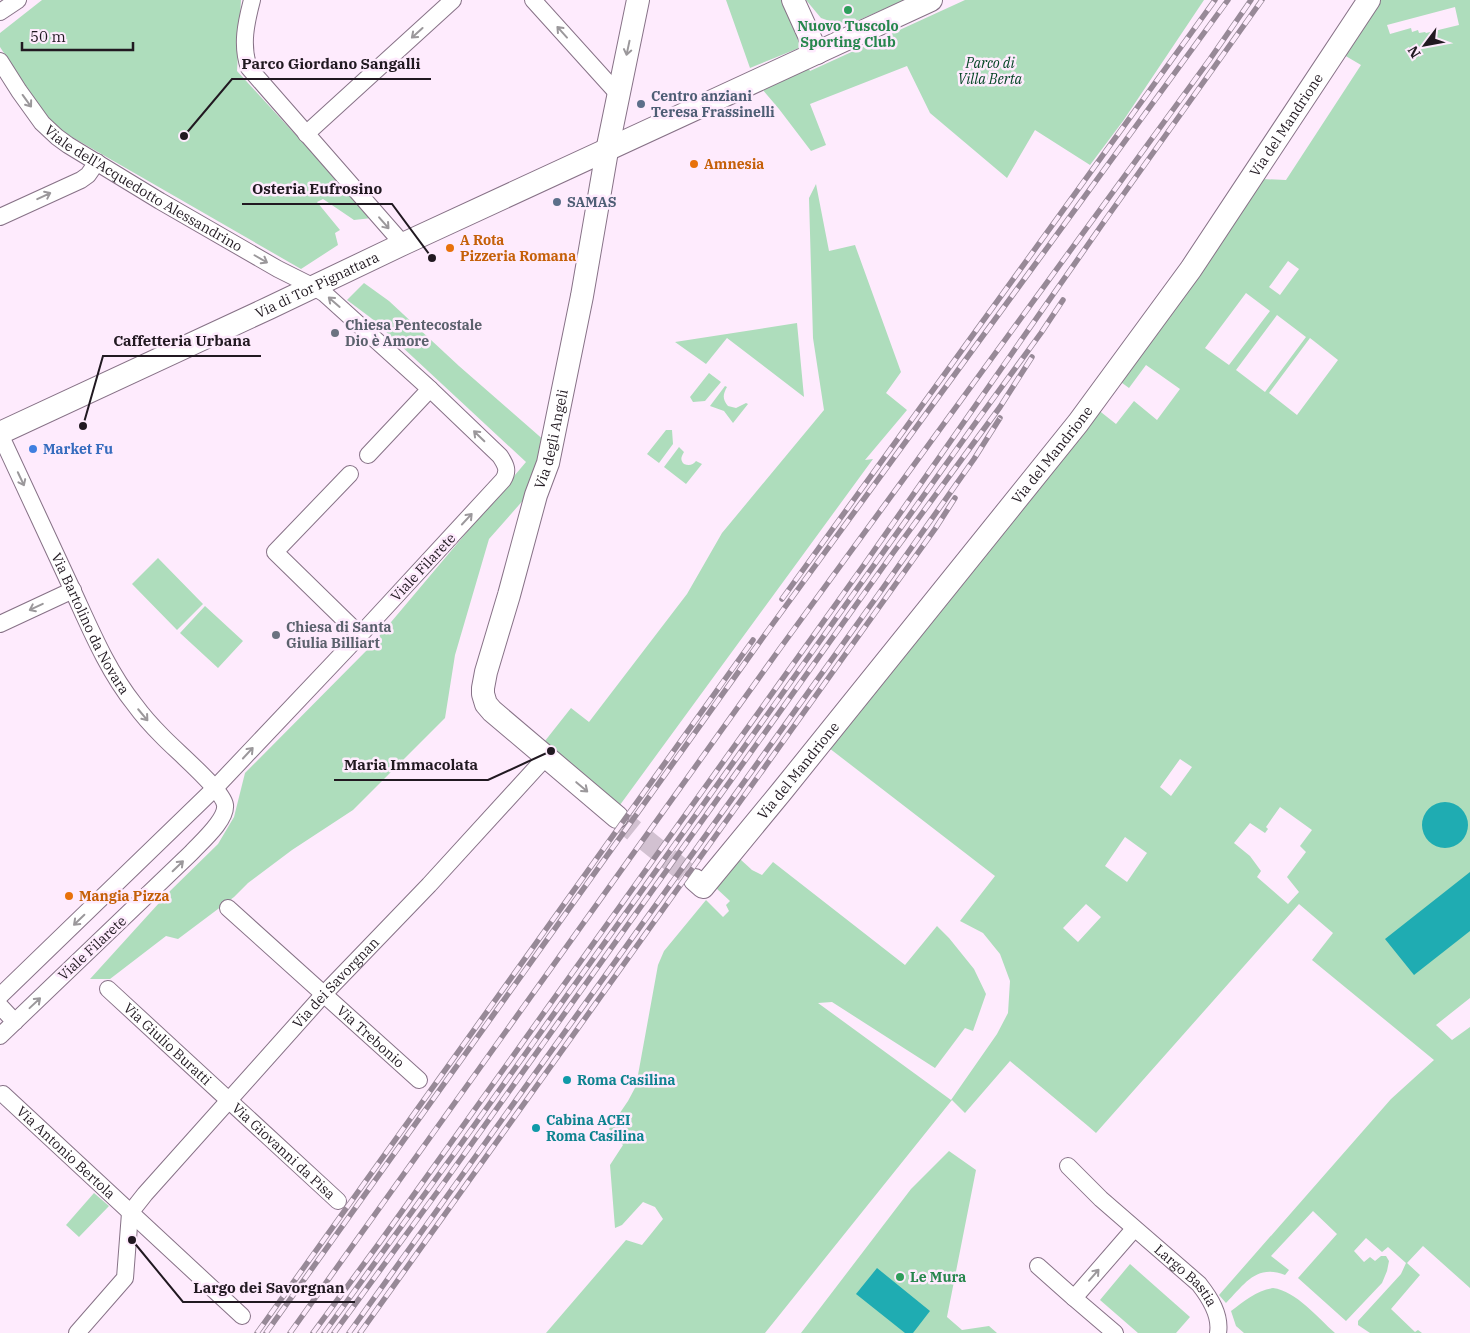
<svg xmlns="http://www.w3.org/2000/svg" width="1470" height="1333" viewBox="0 0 1470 1333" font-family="'IBM Plex Serif',serif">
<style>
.green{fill:#aeddbc;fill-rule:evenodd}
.water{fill:#1facb2}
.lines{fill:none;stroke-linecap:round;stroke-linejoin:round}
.secondary-tunnel{stroke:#d2c1d1;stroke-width:22;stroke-dasharray:22 11;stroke-linecap:butt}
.street-casing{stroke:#877287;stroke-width:18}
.secondary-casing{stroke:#877287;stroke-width:24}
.street{stroke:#fff;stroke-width:16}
.secondary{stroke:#fff;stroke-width:22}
.rail-casing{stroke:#978997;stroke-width:5.5}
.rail{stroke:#feebfd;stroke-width:4;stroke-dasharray:11;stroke-linecap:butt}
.oneway{stroke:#9b989b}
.leisure-dot{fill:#2e9e5b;stroke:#feebfd;stroke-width:2}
.service-dot{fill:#5c6f8a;stroke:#feebfd;stroke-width:2}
.food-dot{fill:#e8710a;stroke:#feebfd;stroke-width:2}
.worship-dot{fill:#6b7280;stroke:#feebfd;stroke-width:2}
.shop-dot{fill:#3f7fe0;stroke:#feebfd;stroke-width:2}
.culture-dot{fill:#0f9aa8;stroke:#feebfd;stroke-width:2}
.labels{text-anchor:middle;stroke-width:5;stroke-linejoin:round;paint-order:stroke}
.leisure-label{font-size:14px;font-weight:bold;fill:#27864d;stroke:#feebfd}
.park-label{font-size:14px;font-style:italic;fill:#034524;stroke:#feebfd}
.service-label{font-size:14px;font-weight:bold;fill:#4e5e75;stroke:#feebfd;text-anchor:start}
.street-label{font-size:14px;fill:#211921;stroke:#feebfd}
.food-label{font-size:14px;font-weight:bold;fill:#c56008;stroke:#feebfd;text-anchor:start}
.worship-label{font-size:14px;font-weight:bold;fill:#5b616d;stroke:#feebfd;text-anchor:start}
.shop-label{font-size:14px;font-weight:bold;fill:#366cbe;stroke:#feebfd;text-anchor:start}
.culture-label{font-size:14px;font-weight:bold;fill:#0d838f;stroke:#feebfd;text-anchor:start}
.leader{fill:none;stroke:#211921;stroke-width:2}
.callout-dot{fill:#211921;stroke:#feebfd;stroke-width:2}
.callout-label{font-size:15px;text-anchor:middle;font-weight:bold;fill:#211921;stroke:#feebfd;stroke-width:5;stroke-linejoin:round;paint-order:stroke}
</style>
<rect width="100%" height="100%" fill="#feebfd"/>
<path class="green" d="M42 0H241L237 71 372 218 354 220 323 199 317 202 340 230 335 233 338 245 301 269 51 125 0 47V33Z
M726 0H783L804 46 750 68Z
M806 0H905L852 23H835L821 18Z
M965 0H1204L1123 121 1090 165 1035 130 1007 178 930 113 907 66 810 104 826 145 811 151 779 109 762 89 807 66 810 71Z
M1381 0H1470V998L1436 1025 1452 1040 1470 1027V1288L1423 1246 1407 1263 1420 1275 1391 1309 1415 1332 1418 1330 1422 1333H1370L1358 1325V1321L1401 1274 1406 1263 1388 1247 1382 1252 1366 1238 1354 1251 1364 1262 1370 1257 1375 1261 1381 1256H1386L1389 1261 1387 1271 1382 1283 1346 1321 1298 1278 1337 1234 1313 1211 1271 1256 1289 1270 1285 1275C1256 1264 1245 1284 1226 1303L1219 1295 1391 1099 1434 1060 1312 960 1333 933 1299 904 1096 1133 1088 1126 1010 1061 965 1113 952 1100 765 1333H546L626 1240 642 1245 663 1219 655 1207 643 1202 622 1225 615 1228 610 1165 623 1145 609 1129 628 1101 636 1086 658 965 664 951 706 900 723 917 729 911 726 905 730 901 716 888 740 859 752 870 762 875 773 862 905 965 937 926 949 938 974 969 986 994 973 1031 965 1028 935 1068 832 1002 818 1003 951 1100 997 1034 1008 1013 1010 981 1000 954 983 933 960 921 995 876 829 748 1097 409 1116 424 1134 401 1157 420 1180 389 1146 365 1129 388 1118 380 1262 179 1286 180 1361 65 1344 55ZM1455 7 1459 25 1426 33 1425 32 1419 33 1418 30 1412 32 1411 28 1390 34 1387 25ZM1288 261 1299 269 1280 295 1269 287ZM1246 293 1270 311 1229 365 1205 348ZM1277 315 1306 337 1265 392 1236 370ZM1310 338 1338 360 1297 415 1269 393ZM1180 759 1192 767 1171 796 1160 787ZM1280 807 1312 830 1300 846 1306 852 1287 877 1299 892 1288 904 1257 877 1261 871 1250 856 1234 843 1250 823 1265 833 1268 829 1266 827ZM1125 837 1147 853 1127 882 1105 866ZM1086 904 1101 917 1078 942 1063 928Z
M816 184 829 251 855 245 901 372 886 393 907 410 865 460 873 459 617 809 541 746 571 708 589 722 687 594 722 533 824 410 813 338 809 198Z
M364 283 389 301 459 366 546 442 526 497 489 539 455 655 445 718 353 810 292 850 248 883 234 897 178 939 166 936 110 979H90L169 892 218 844 234 817 245 773 370 647 526 462 371 318 347 300Z
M797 323 804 397 727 338 706 364 675 342Z
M709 373 721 382 705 401 693 402 690 397Z
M725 386 727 387C723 394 722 399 728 406L736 408 746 403 748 404 733 423 724 411 710 406Z
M666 430H672L673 444 659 463 647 454Z
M679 447 684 452C681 457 680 460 684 464 689 466 693 465 696 461L702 464 686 484 664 467Z
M158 558 203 604 177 630 132 584Z
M205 606 243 641 218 668 180 633Z
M949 1151 976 1170 947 1317 962 1330 989 1326 997 1333H801L911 1189Z
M94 1193 109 1206 79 1237 66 1225Z
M1130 1264 1190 1317 1176 1333H1138L1100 1300Z
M1273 1288C1296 1291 1318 1318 1335 1333H1244L1236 1326 1231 1311C1244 1301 1257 1290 1273 1288Z"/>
<path class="water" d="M1422 825a23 23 0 1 1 46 0a23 23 0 1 1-46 0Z
M1470 872V931L1414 975 1385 939Z
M877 1268 930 1311 913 1333H905L856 1294Z"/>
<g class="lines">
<path class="secondary-tunnel" d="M617 817 695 880"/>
<g class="street-casing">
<g id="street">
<path d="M252 0C246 23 241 45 249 68L403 244"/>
<path d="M533 0 618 94"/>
<path d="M0 12 18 0"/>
<path id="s1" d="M0 61 19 91 42 123 57 137 68 145 160 201 278 269 314 287 325 294 430 389 500 456C506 465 509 471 503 480L360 635 215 788 0 996"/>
<path d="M306 134 453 0"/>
<path d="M0 217 81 180 88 175 97 162"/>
<path id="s2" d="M0 434C24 486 48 537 72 589 90 628 107 670 135 705 143 716 152 726 162 736 174 749 223 790 225 805 227 820 200 843 191 853L0 1036"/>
<path d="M368 455 430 389"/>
<path d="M350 474 275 552 360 635"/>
<path d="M0 624 73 590"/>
<path id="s3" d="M228 908 419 1080"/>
<path id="s4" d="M108 989 338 1201"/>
<path d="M0 1006 15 1022"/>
<path id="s5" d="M3 1094 242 1316"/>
<path id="s6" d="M1068 1166 1101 1199 1199 1284C1210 1298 1221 1315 1218 1333"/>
<path id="s7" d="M130 1213 145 1194 323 995 429 885 546 757"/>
<path d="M1038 1266 1074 1298"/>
<path d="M77 1333 125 1278 130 1213"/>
<path d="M1115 1333 1074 1298 1134 1229"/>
</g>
</g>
<g class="secondary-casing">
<g id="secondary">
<path d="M793 0 817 53"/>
<path id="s8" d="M0 433 269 308 403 244 931 0"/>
<path id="s9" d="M617 817 492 711 486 704 483 694V688L486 672 509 595 536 495 548 463 582 296 607 151 638 0"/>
<path id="s10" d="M695 880 703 887 782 791 1078 423 1191 269 1369 0"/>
</g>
</g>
<use href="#street" class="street"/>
<use href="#secondary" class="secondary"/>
<g class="rail-casing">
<path id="rail" d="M782 599 1215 0
M257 1333 753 640
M266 1333 769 629 1228 0
M290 1333 781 647 1210 59 1251 0
M313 1333 380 1242 866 562 1108 216 1262 0
M324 1333 456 1151 979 418 1041 333 1063 300
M334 1333 438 1191 893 553 1000 407 1032 357
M349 1333 878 595 974 459 1000 418
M360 1333 935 529 955 498"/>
</g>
<use href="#rail" class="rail"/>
</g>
<defs><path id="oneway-shaft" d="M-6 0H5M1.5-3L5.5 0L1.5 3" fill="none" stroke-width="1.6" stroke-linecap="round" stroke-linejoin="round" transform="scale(1.25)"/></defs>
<g class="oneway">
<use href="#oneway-shaft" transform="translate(562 32) rotate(-132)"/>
<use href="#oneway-shaft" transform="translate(417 33) rotate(138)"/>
<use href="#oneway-shaft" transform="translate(628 48) rotate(102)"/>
<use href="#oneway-shaft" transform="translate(27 101) rotate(54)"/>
<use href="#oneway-shaft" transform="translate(44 196) rotate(-25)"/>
<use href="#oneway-shaft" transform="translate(384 223) rotate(49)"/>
<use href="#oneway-shaft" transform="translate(261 259) rotate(30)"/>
<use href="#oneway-shaft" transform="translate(334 302) rotate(-139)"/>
<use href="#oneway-shaft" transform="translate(479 436) rotate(-136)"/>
<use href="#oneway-shaft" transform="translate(21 479) rotate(65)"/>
<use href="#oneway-shaft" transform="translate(467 519) rotate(-47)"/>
<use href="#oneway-shaft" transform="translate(36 607) rotate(155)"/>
<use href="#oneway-shaft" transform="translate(143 715) rotate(50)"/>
<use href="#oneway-shaft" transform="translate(248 753) rotate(-47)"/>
<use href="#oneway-shaft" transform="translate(582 787) rotate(40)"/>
<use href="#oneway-shaft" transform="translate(178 866) rotate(-44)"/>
<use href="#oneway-shaft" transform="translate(79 920) rotate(136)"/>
<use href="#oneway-shaft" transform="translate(35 1003) rotate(-43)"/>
<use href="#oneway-shaft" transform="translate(1094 1275) rotate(-49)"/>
</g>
<g class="leisure-dot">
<circle cx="848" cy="10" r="5"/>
<circle cx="900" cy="1277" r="5"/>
</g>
<g class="service-dot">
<circle cx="641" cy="104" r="5"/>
<circle cx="557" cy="202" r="5"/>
</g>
<g class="food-dot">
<circle cx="694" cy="164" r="5"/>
<circle cx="450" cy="248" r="5"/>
<circle cx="69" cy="896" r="5"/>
</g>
<g class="worship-dot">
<circle cx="335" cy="333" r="5"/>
<circle cx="276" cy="635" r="5"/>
</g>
<circle class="shop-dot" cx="33" cy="449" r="5"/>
<g class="culture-dot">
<circle cx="567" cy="1080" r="5"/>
<circle cx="536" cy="1128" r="5"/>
</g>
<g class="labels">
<g class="leisure-label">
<text x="848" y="31">Nuovo Tuscolo<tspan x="848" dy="16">Sporting Club</tspan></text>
<text x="910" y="1282" text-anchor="start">Le Mura</text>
</g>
<g class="park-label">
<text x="990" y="68">Parco di<tspan x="990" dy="16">Villa Berta</tspan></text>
</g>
<g class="service-label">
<text x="651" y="101">Centro anziani<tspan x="651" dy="16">Teresa Frassinelli</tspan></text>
<text x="567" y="207">SAMAS</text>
</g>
<g class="street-label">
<text dy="5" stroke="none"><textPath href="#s10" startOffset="971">Via del Mandrione</textPath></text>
<text dy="5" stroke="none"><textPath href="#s1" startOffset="196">Viale dell'Acquedotto Alessandrino</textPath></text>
<text dy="5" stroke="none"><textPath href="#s8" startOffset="350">Via di Tor Pignattara</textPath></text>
<text dy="5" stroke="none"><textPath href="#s9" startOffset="448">Via degli Angeli</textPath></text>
<text dy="5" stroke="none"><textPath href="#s10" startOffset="566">Via del Mandrione</textPath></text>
<text transform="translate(423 567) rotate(-47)" y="5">Viale Filarete</text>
<text dy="5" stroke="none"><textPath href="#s2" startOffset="210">Via Bartolino da Novara</textPath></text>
<text dy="5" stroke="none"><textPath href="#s10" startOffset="161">Via del Mandrione</textPath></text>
<text transform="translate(92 948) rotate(-43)" y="5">Viale Filarete</text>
<text dy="5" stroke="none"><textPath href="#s7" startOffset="309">Via dei Savorgnan</textPath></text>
<text dy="5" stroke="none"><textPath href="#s3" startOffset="192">Via Trebonio</textPath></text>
<text dy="5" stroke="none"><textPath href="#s4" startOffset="81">Via Giulio Buratti</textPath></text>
<text dy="5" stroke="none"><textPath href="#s4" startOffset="239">Via Giovanni da Pisa</textPath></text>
<text dy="5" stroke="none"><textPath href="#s5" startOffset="86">Via Antonio Bertola</textPath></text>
<text dy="5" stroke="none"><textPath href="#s6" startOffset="161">Largo Bastia</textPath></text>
</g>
<g class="food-label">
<text x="704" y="169">Amnesia</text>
<text x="460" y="245">A Rota<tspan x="460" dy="16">Pizzeria Romana</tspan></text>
<text x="79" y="901">Mangia Pizza</text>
</g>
<g class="worship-label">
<text x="345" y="330">Chiesa Pentecostale<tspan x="345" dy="16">Dio è Amore</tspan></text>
<text x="286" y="632">Chiesa di Santa<tspan x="286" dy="16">Giulia Billiart</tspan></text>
</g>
<g class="shop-label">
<text x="43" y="454">Market Fu</text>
</g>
<g class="culture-label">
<text x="577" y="1085">Roma Casilina</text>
<text x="546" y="1125">Cabina ACEI<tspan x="546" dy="16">Roma Casilina</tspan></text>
</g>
</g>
<path class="leader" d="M184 136L232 79H431M432 258L392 204H242M83 426L103 356H261M551 751L488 780H334M132 1240L183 1302H355"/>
<g class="callout-dot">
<circle cx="184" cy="136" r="5"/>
<circle cx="432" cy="258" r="5"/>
<circle cx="83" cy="426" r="5"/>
<circle cx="551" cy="751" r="5"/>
<circle cx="132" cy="1240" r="5"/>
</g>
<g class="callout-label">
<text x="331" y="69">Parco Giordano Sangalli</text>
<text x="317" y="194">Osteria Eufrosino</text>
<text x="182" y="346">Caffetteria Urbana</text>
<text x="411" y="770">Maria Immacolata</text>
<text x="269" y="1293">Largo dei Savorgnan</text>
</g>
<g transform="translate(1425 45) rotate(238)" stroke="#feebfd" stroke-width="4" paint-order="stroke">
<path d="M0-4L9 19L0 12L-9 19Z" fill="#211921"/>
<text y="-8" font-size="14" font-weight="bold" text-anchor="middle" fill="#211921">N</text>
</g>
<path d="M22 42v8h111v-8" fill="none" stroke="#211921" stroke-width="2.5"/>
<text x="30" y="42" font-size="15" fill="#211921" stroke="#feebfd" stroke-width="4" paint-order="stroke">50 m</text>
</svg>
